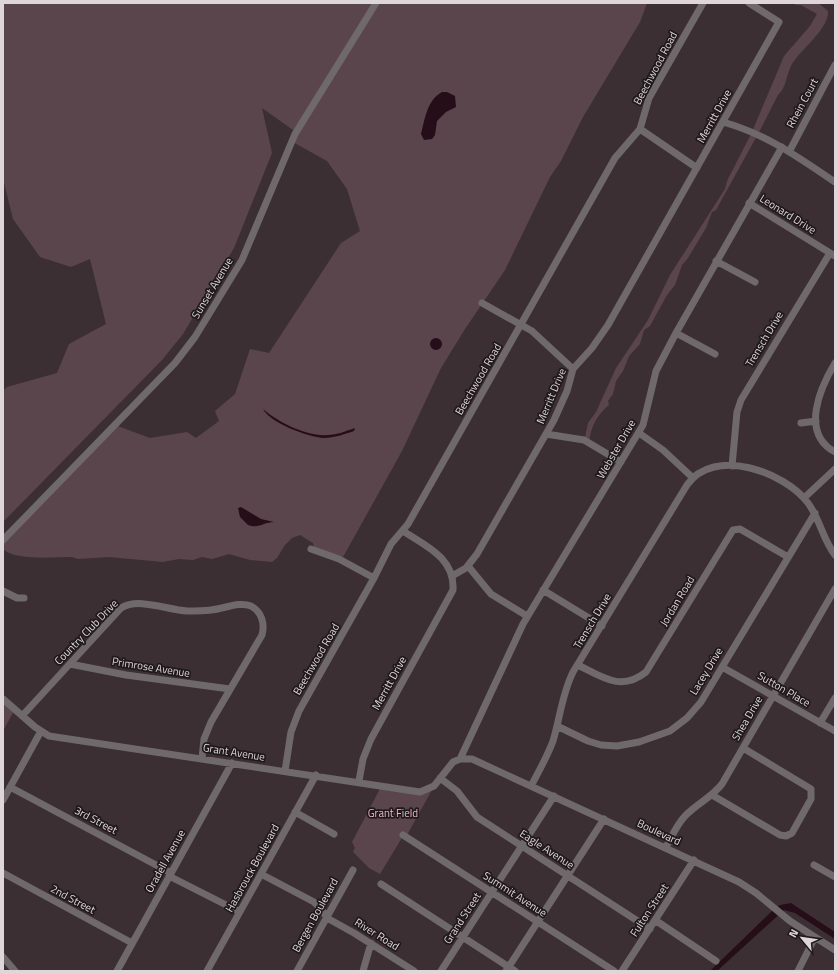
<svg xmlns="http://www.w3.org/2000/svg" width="838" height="974" viewBox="0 0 838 974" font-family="'Titillium Web',sans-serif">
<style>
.green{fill:#5b454c}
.water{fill:#250e17}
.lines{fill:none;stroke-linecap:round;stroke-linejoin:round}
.minor{stroke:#6f696b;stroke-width:7}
.labels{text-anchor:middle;stroke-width:3.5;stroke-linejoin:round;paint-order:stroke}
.street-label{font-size:11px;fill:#dfd6d9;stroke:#1f191b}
.park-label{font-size:11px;fill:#f0b7ca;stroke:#1f191b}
</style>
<rect width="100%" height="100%" fill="#3c2f33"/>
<path class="green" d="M3 3H647L640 22 583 117 561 161 550 177 505 270 465 329 441 368 402 451 343 557C333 552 326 554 315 550L313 543 300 535 292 538 285 545 277 558 272 562 250 560 229 554 212 559 202 557 193 560 179 559 163 562 109 557 78 559 72 557C54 557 16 561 3 549V540L115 425 150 438 187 432 196 438 219 421 215 411 235 394 250 349 269 353 341 243 360 231 347 189 327 161 291 141 295 134 293 130 262 108 272 153 234 248 183 334 162 360 3 522V391L7 387 57 373 69 344 106 324 90 259 71 267 40 257 13 219 3 179Z
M793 3H818L828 11C829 29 801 49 792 64 786 74 787 87 778 95L758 134 716 210 712 212 706 228 688 258 682 265 675 285 667 295 650 326 644 330 640 344 629 356 623 371 616 381 613 394 608 401 609 405C597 415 591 426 589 442L585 437 588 423 596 412 616 368 648 320 670 275 725 189 727 181 752 132 784 56 810 26 817 14 801 5H796Z
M3 699 15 709 3 731Z
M382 785 415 791 434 786 406 837 403 836 380 874 369 868 353 852 355 848 352 842Z"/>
<path class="water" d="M442 92H447L455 96 456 107 446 112 437 121 435 135 432 139 424 140 421 134C425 119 427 100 442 92Z
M430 344a6 6 0 1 1 12 0a6 6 0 1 1-12 0Z
M263 409C278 422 307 437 328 435 337 435 346 431 355 428L354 431C345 434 334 438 324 438 308 437 270 423 263 409Z
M241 507 261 519 274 522C264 522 259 529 248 525L240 517 238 508Z
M791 903 835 932V939L795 913 784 910 717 971H710L772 911 780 905Z"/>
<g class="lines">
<path class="minor" d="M723 122C766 134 798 157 835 182
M640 129 697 168
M789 152 835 65
M749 203 835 256
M716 261 755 282
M482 303 532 331 573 369
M676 333 715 354
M835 363C820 388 800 433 835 452
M801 423 816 421
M639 433 663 450 693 478
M546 434 584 440 621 462
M732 466 737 412 741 400 830 253
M804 498 835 469
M3 540 175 363 195 337 242 260 295 134 376 3
M311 549 339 559 374 578
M468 566 491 594 527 616
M452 576 466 568 477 554 554 420 567 391 573 369 592 348 608 325 779 22 749 3
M543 590 602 626
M3 591 17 598H24
M70 664 126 675 230 689
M578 665C602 677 621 692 646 672L733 530 740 529 788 557
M722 667 835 731
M3 699 35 727 49 736 420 792 434 786 453 762 460 759H472L739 882 756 893 790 921 835 950
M22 716 121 608C139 597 167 610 187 611 195 611 203 611 211 610 224 609 239 601 251 606 262 612 265 624 262 635L211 722 204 739 202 758
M820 723 835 698
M557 726 588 741 601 745 617 746 639 742 670 731 687 718 701 702 815 513
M460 759 523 624 643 425 656 371 676 333 782 147
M285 771 291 732 299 711 374 578 391 544 408 524 615 158 640 129 649 98 703 3
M440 778 457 791 477 817 650 929
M359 781 363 759 371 739 453 590C455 558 426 546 403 531
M531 786C539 771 547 757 553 741 560 718 562 694 573 672L687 485C714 446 785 472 808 503 820 519 823 540 835 555
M10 787 171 873
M712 795 780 835 786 836 792 833 811 799V789L743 748
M3 800 41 731
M295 812 334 834
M403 835 614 971
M666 847C672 836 677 824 686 815 698 803 712 797 722 784L835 589
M814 865 835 877
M3 873 132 943
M261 874 314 902 322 910 327 918 354 933 414 971
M169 876 240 912
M381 884 515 971
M655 920 716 961
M3 957 15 971
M117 971 232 763
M207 971 316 775
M297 971 353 870
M363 971 371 943
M441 971 554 796
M506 971 604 819
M622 971 694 860
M798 971 815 937"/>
</g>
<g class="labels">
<g class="street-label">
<text transform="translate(655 68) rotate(-62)" y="4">Beechwood Road</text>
<text transform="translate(802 103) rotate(-62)" y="4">Rhein Court</text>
<text transform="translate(714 116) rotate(-61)" y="4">Merritt Drive</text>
<text transform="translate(788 214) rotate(32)" y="4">Leonard Drive</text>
<text transform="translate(212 288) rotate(-59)" y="4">Sunset Avenue</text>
<text transform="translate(764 339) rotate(-59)" y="4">Trensch Drive</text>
<text transform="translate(478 379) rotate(-60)" y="4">Beechwood Road</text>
<text transform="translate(551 396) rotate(-67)" y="4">Merritt Drive</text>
<text transform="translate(616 449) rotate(-60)" y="4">Webster Drive</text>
<text transform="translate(677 601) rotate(-59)" y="4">Jordan Road</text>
<text transform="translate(592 621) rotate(-59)" y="4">Trensch Drive</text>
<text transform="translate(86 632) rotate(-46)" y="4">Country Club Drive</text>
<text transform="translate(316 659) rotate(-60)" y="4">Beechwood Road</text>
<text transform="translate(151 667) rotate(9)" y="4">Primrose Avenue</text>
<text transform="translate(706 671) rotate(-59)" y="4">Lacey Drive</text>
<text transform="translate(389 683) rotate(-61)" y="4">Merritt Drive</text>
<text transform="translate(784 689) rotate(30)" y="4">Sutton Place</text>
<text transform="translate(747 718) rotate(-60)" y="4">Shea Drive</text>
<text transform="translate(234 752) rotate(9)" y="4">Grant Avenue</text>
<text transform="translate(96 820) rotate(28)" y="4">3rd Street</text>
<text transform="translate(659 832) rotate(25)" y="4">Boulevard</text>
<text transform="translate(547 849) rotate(33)" y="4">Eagle Avenue</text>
<text transform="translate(165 861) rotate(-61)" y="4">Oradell Avenue</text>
<text transform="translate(252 868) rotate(-61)" y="4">Hasbrouck Boulevard</text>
<text transform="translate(515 894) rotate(33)" y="4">Summit Avenue</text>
<text transform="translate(73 899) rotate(28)" y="4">2nd Street</text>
<text transform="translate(649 910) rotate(-57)" y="4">Fulton Street</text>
<text transform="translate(315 915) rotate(-61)" y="4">Bergen Boulevard</text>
<text transform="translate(462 918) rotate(-57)" y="4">Grand Street</text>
<text transform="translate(377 934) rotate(32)" y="4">River Road</text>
</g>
<g class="park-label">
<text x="393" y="817">Grant Field</text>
</g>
</g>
<rect width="838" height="974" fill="none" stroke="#dfd6d9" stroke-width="8"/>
<g transform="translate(802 938) rotate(299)" stroke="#1f191b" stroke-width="3" paint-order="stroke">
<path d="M0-3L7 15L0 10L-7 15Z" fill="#dfd6d9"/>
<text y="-6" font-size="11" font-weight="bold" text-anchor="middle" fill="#dfd6d9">N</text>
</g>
</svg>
